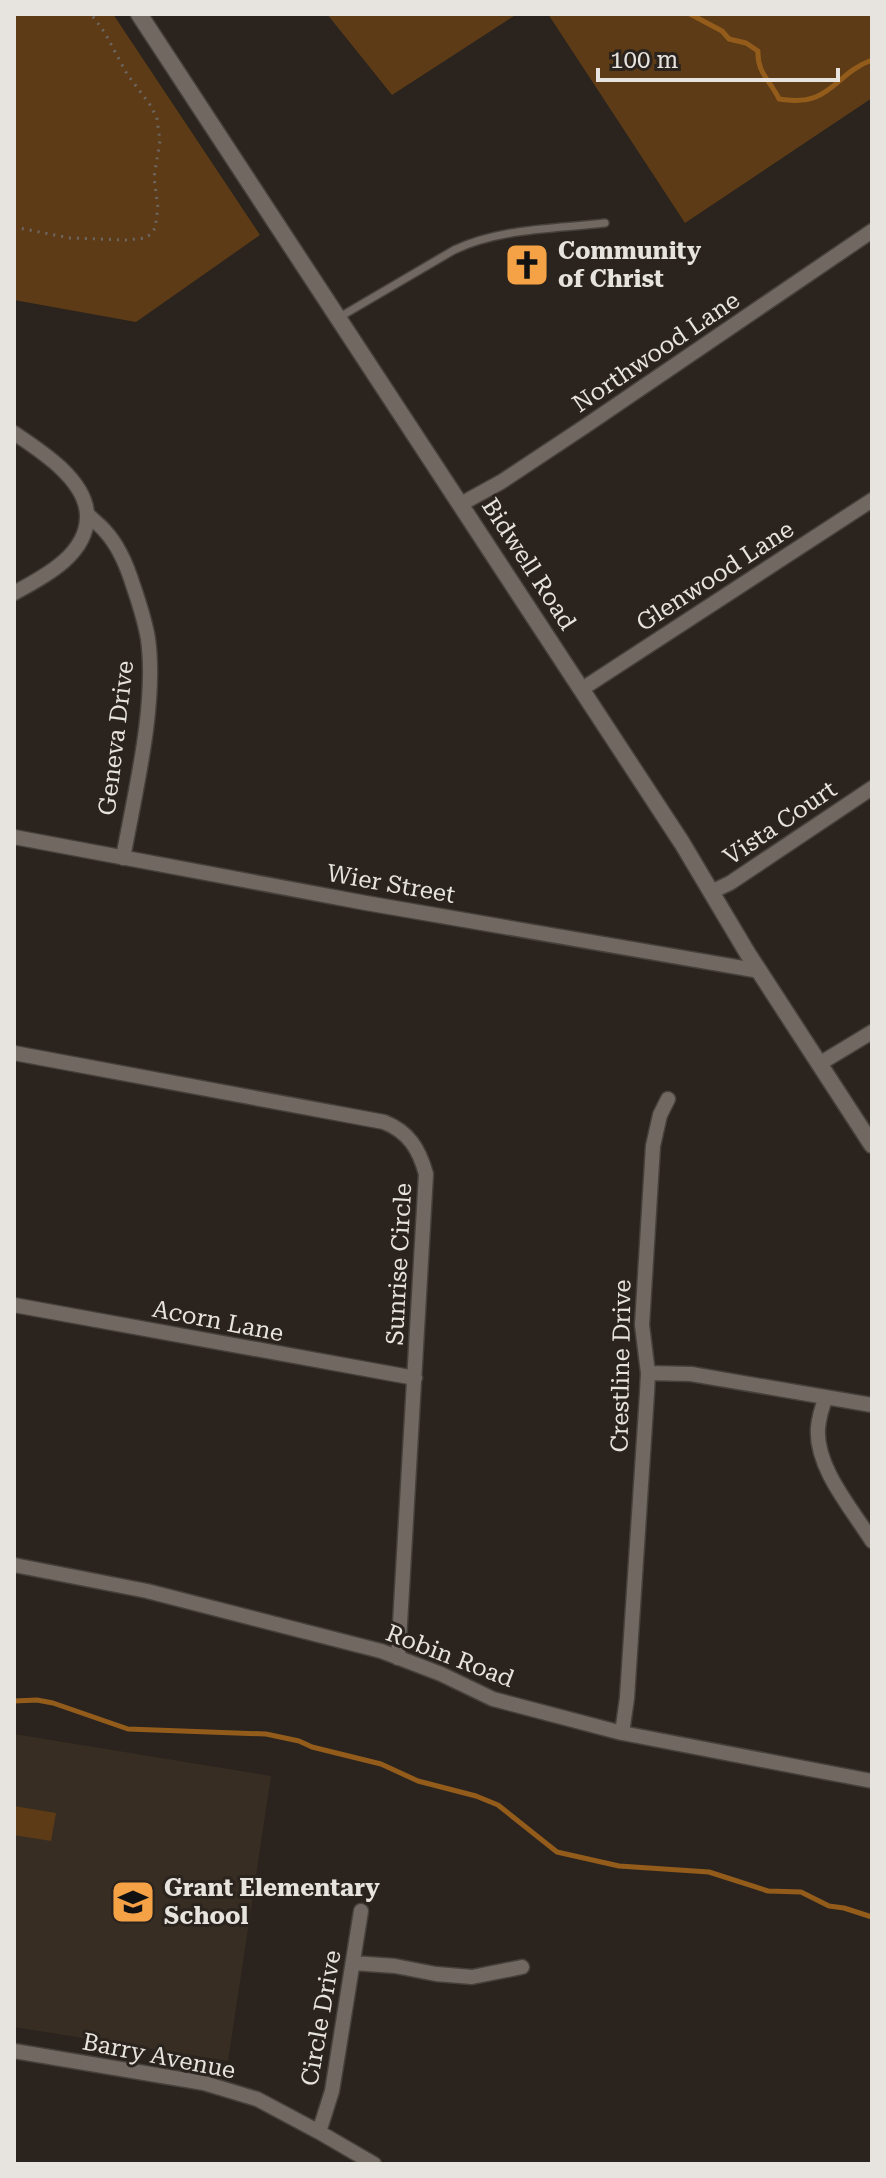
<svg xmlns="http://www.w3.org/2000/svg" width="886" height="2178" viewBox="0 0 886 2178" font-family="'Roboto Serif',serif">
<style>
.built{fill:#382d22}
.green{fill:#5d3b16}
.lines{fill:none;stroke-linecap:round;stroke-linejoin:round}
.stream{stroke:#935c1b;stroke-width:5}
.service-casing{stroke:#46403b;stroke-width:10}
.minor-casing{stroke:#46403b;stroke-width:17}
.tertiary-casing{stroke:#46403b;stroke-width:19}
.path{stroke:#6d6762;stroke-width:3;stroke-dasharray:2 6;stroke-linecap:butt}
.service{stroke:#706861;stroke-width:7}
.minor{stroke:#706861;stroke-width:14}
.tertiary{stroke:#706861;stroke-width:16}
.labels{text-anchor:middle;stroke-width:6;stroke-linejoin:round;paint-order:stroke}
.poi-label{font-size:24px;font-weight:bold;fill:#e7e3de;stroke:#2b241e;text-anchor:start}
.street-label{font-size:24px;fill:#e7e3de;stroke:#2b241e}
</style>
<rect width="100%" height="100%" fill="#2b241e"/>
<path class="built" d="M14 1734 271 1776 228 2061 14 2027Z"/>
<path class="green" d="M14 14H113L260 235 136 322 14 300Z
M327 14H517L392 95Z
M548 14H872V98L685 223Z
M14 1806 56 1813 51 1841 14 1835Z"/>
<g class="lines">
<path class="stream" d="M690 14 722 31 729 39 746 43 758 51C757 73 770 80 779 99 832 108 833 74 872 60
M14 1701 37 1700 53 1703 128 1729 266 1734 299 1741 312 1747 381 1764 418 1781 476 1796 498 1805 557 1852 619 1866 709 1872 768 1891 801 1892 829 1906 844 1908 872 1917"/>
<g class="service-casing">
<path id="service" d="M338 318 454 250C500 228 555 229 605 223"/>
</g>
<g class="minor-casing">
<path id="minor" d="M14 433C41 451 85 479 87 514 93 520 100 525 105 531 119 546 127 566 133 585 139 603 145 620 148 639 157 704 135 792 123 858
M461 504 501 482 584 427 872 231
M14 593C44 577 89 554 87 514
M582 689 872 500
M14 837 366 903 760 971
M711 892 730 883 872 788
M14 1053 384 1122C409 1132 419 1149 426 1174L398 1658
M819 1064 872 1032
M14 1305 415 1378
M648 1373 691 1374 872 1405
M826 1397C822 1407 819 1417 818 1428 815 1467 852 1509 872 1541
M14 1565 147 1591 381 1651 441 1674 493 1699 622 1733 872 1781
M622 1733 627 1698 647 1393 648 1373 642 1325 653 1146 660 1115 668 1099
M353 1963 395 1966 436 1974 472 1977 522 1967
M14 2051 204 2083 257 2099 319 2132 374 2164
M319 2132 332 2091 361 1911"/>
</g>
<g class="tertiary-casing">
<path id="tertiary" d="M139 14 682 843 748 954 872 1145"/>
</g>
<path class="path" d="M14 227 70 238 127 240 145 238 151 234 155 228 158 208 154 177 160 141 157 119 151 106 127 74 105 33 91 14"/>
<use href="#service" class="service"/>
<use href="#minor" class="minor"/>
<use href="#tertiary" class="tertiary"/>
</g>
<defs>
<g id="church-square" transform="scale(2.3)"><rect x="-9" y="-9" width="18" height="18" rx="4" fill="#f5a246" stroke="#2b241e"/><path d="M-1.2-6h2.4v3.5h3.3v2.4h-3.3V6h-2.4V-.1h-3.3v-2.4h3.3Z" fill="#111"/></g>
<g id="school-square" transform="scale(2.3)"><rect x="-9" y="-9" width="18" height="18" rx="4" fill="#f5a246" stroke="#2b241e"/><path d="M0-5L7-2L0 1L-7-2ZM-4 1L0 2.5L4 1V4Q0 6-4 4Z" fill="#111"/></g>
</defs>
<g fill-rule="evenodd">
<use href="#church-square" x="527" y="265"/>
<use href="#school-square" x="133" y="1902"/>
</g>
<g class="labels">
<g class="poi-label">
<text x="558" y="259">Community<tspan x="558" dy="28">of Christ</tspan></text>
<text x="164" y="1896">Grant Elementary<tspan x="164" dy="28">School</tspan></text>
</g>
<g class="street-label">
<text transform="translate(656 352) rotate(-34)" y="8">Northwood Lane</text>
<text transform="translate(529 564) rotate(57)" y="8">Bidwell Road</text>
<text transform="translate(715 576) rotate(-33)" y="8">Glenwood Lane</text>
<text transform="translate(116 738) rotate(-83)" y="8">Geneva Drive</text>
<text transform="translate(780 823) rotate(-34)" y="8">Vista Court</text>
<text transform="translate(391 884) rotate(10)" y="8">Wier Street</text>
<text transform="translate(399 1264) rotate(-87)" y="8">Sunrise Circle</text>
<text transform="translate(218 1321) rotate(11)" y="8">Acorn Lane</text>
<text transform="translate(621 1366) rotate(-89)" y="8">Crestline Drive</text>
<text transform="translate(450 1656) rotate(21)" y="8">Robin Road</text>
<text transform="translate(321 2018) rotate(-80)" y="8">Circle Drive</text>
<text transform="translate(159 2056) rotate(11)" y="8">Barry Avenue</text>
</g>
</g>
<rect width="886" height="2178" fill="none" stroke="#e7e3de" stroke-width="32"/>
<path d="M598 68v12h240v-12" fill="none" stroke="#e7e3de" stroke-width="4"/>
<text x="610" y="68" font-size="24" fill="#e7e3de" stroke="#2b241e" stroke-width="6" paint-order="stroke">100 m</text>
</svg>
